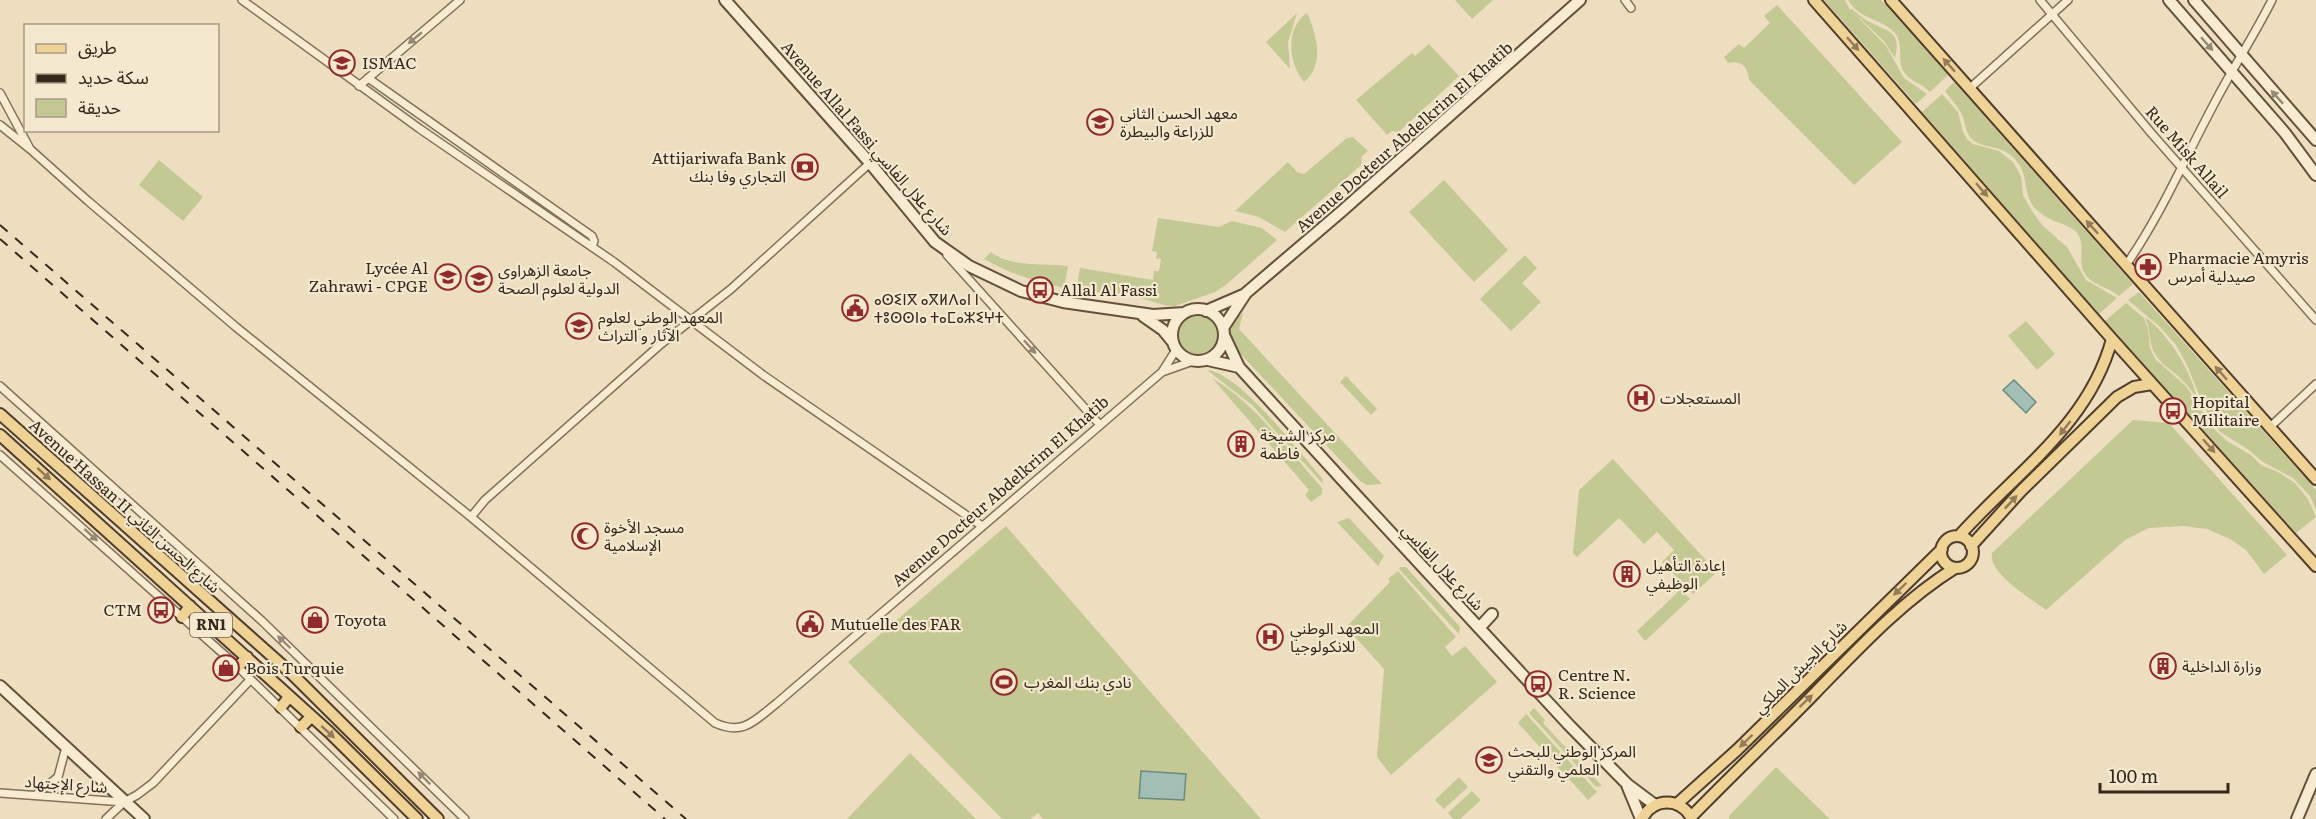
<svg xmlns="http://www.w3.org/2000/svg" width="2316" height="819" viewBox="0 0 2316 819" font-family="Literata,'Noto Sans Arabic','Noto Sans Tifinagh',serif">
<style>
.green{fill:#c4c993}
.water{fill:#a2beb5;stroke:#6a8b82;stroke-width:1.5}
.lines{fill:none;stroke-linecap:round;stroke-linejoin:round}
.street-casing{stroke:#846f58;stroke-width:10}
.secondary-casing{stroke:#65503b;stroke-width:14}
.primary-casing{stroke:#513d2c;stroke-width:14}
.street{stroke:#f7ebd1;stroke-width:7}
.secondary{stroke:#f7ebd1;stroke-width:10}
.primary{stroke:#efd296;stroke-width:10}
.rail{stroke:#34271c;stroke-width:2;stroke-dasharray:10 10;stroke-linecap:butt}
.oneway{fill:#968976}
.oneway2{fill:#927c59}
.labels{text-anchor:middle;stroke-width:4.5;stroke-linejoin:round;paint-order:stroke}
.shield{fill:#f4e8ce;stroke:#6e6151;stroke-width:1.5}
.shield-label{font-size:15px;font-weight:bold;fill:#34271c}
.poi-label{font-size:16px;fill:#34271c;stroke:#f4e8ce;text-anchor:start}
.street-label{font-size:16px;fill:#34271c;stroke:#f4e8ce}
</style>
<rect width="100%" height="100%" fill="#ecdebf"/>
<path class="green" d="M1455 0H1493L1472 19Z
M1824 0H1845L1850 10 1852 9C1858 14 1864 20 1872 23 1891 33 1901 32 1895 58L1884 41 1852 11 1886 46 1904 78 1927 94 1916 104Z
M1848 0H1881L1948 75 1930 92C1922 83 1910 82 1904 72 1896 59 1905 44 1894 32 1880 18 1860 20 1848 0Z
M1777 5 1902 142 1854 185 1749 80C1748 67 1742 60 1728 63L1724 57 1739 44 1744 48 1770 23 1764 16Z
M1297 13 1288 42 1290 69 1266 42Z
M1307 13C1317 35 1325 65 1304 82 1289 64 1284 29 1307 13Z
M1429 44 1459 76 1399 132 1392 131 1387 135 1356 100 1412 53 1415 56Z
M1954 82 2133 284 2119 296C2109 287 2093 286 2085 274 2076 261 2088 242 2075 231 2066 223 2050 222 2039 212 2021 197 2030 179 2018 163 2003 142 1984 151 1971 138 1964 131 1966 121 1961 113 1957 105 1950 98 1945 91Z
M1942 94 1958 112 1963 132 1967 139 1973 144 1999 151 2013 162 2021 176 2023 195 2032 211 2042 225 2067 247 2086 280 2117 298 2099 314 1922 112Z
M1353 137 1368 151 1362 156 1361 165 1285 232 1259 217 1235 211 1288 162 1297 172 1304 174 1347 138Z
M159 160 203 197 183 221 139 185Z
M1444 180 1508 250 1474 282 1409 212Z
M1158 218 1219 227 1232 221 1262 228 1277 240 1227 284 1215 292 1175 306H1168L1129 295 1076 290 1080 268 1153 280 1154 271H1159L1161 259 1156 258 1157 252 1152 251Z
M991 252C1008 267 1044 263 1068 266L1064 288C1035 282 1009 273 984 259Z
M1525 255 1537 268 1522 283 1541 302 1511 331 1480 299Z
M2139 292 2316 490V510L2310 496 2293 478 2263 462 2249 450 2220 432 2204 407 2188 367 2176 345 2159 326 2128 300Z
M2126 303 2144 318 2148 329 2150 348 2155 359 2186 386 2215 430 2227 441 2251 455 2261 465 2278 472 2295 483 2308 499 2316 517 2296 533 2105 321Z
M1243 313 1239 329 1382 484 1367 485 1360 481 1234 347C1225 334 1230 321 1243 313Z
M1178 335a20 20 0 1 1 40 0a20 20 0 1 1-40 0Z
M2145 317C2169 335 2190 369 2197 398 2192 392 2188 385 2182 380 2173 370 2161 365 2155 354 2148 342 2151 329 2145 317Z
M2026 321 2055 354 2037 370 2008 336Z
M1207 370C1240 373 1299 452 1322 478L1323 484 1252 405Z
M1346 376 1377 409 1371 415 1340 382Z
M1212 378C1256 404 1288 450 1322 488V494L1311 502 1305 495 1309 490Z
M2133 420 2169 423 2287 555 2264 574 2246 550 2230 539 2207 529 2183 526 2149 528 2125 540 2046 610C2030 598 1988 573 1992 553Z
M1613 459 1717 572 1693 594 1662 562 1674 550 1657 532 1644 544 1619 518 1577 557 1573 553 1579 490Z
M1349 518 1384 556 1378 566 1337 522Z
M1006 526 1261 819H1043L1038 813 1030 819H1002L848 662Z
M1400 567H1406L1460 627 1459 634 1399 569Z
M1398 571 1456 637 1445 647 1452 656 1465 646 1497 682 1391 775 1377 757 1384 669 1346 627 1390 582 1388 579Z
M1681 589 1690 599 1645 641 1637 631Z
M1534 708 1545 720 1543 723 1602 786 1596 787 1529 713Z
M1526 714 1597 792 1588 800 1518 723Z
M910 753 976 819H847Z
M1776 767 1830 819H1729V816Z
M1459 777 1468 787 1444 809 1435 800Z
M1472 791 1481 800 1460 819H1453L1448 813Z"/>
<path class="water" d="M2014 380 2036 402 2026 413 2003 390Z
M1141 771 1186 774 1184 800 1139 798Z"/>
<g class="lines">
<g class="street-casing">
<path id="street" d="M242 0 420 129 614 262 763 375 982 526
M1625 0 1631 8
M2040 0 2152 134 2316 320
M368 78 592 236 594 241 592 247
M359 86 460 0
M1969 89 2068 0
M0 93 29 147
M0 125 30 149 88 201 236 327 471 517 715 723C744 736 755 720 777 703L1162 372 1176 350
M947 255 1100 425
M2126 265C2161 215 2185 158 2214 104 2232 69 2254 36 2272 0
M1162 372 1193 361
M0 386 262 621 465 819
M2270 427 2316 384
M0 455 238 667 394 819
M471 517 485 500 661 344 731 289 870 163
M0 793 124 802 137 795 153 783 250 680
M37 794 58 777 66 747
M106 819 124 802"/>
</g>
<g class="secondary-casing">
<path id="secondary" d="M725 0 870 163 935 242 969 266 1021 291 1063 302 1153 315 1184 313
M2169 0 2285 133 2316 175
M2194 0 2316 140
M1172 335a26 26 0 1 1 52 0a26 26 0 1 1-52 0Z
M1206 311 1243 295
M1143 316 1163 330 1172 341
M1223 328 1246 293 1342 211 1580 0
M1224 335 1239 367 1357 496 1568 724 1627 784 1655 805
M1208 360 1239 367
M1479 628 1492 614
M0 686 144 819
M1627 785 1641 819
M2297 819 2316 774"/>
</g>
<g class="primary-casing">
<path id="primary" d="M1814 0 2112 339 2316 566
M1891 0 2316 479
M0 414 291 673 438 819
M0 435 329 732 417 819
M1959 536C2015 473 2089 425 2112 339
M1941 552a16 16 0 1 1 32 0a16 16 0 1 1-32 0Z
M1971 546 2021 491 2117 397 2134 387 2152 384
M182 617 190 606
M238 667 247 657
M281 707 289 697
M301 727 311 717
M1677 804 1737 750 1942 549
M1691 817C1732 775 1774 735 1815 693 1858 649 1902 601 1955 568
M1642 819C1653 797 1681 797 1692 819"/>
</g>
<use href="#street" class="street"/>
<use href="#secondary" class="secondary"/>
<use href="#primary" class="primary"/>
<path class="rail" d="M0 225 686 819
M0 239 665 819"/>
</g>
<defs><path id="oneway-solid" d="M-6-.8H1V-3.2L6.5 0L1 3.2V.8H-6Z" transform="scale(1.5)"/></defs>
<g class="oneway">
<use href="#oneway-solid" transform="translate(415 38) rotate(140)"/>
<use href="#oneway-solid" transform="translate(2207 44) rotate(49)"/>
<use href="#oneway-solid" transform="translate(2277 97) rotate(-132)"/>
<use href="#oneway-solid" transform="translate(1030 347) rotate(48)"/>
<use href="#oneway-solid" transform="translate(91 535) rotate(42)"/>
<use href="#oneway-solid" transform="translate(284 642) rotate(-136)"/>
<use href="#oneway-solid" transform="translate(424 778) rotate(-135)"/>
</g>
<g class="oneway2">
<use href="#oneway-solid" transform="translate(1853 44) rotate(48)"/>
<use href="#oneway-solid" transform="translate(1949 65) rotate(-132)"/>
<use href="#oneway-solid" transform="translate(1982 190) rotate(49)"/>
<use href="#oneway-solid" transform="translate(2092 227) rotate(-132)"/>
<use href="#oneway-solid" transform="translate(2221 373) rotate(-132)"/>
<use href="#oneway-solid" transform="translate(2065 428) rotate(128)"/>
<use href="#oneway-solid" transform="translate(2209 446) rotate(48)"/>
<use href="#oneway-solid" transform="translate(44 474) rotate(42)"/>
<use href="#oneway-solid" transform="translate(2011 502) rotate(-47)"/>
<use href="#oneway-solid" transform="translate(1900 589) rotate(136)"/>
<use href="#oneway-solid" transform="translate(1806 701) rotate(-43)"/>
<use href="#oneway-solid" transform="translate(328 732) rotate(42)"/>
<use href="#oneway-solid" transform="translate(1746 741) rotate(136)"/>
</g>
<defs>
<g id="university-ring" transform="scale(1.35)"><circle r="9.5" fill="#f4e8ce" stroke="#912a2c" stroke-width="1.5"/><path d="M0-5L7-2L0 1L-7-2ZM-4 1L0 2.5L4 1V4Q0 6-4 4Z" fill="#912a2c"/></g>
<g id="bank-ring" transform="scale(1.35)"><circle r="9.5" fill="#f4e8ce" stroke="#912a2c" stroke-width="1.5"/><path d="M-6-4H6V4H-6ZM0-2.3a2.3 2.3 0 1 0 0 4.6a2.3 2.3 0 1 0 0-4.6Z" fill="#912a2c"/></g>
<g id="pharmacy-ring" transform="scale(1.35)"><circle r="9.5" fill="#f4e8ce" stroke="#912a2c" stroke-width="1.5"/><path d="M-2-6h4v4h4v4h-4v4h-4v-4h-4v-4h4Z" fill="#912a2c"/></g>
<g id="school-ring" transform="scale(1.35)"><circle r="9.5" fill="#f4e8ce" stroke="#912a2c" stroke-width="1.5"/><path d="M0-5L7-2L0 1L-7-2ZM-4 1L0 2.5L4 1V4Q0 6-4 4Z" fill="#912a2c"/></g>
<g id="bus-ring" transform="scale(1.35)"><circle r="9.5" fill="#f4e8ce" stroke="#912a2c" stroke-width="1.5"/><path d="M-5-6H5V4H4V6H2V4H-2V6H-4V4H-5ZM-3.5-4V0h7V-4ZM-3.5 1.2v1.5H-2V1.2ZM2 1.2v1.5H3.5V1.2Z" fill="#912a2c"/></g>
<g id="civic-ring" transform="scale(1.35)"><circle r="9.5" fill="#f4e8ce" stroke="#912a2c" stroke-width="1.5"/><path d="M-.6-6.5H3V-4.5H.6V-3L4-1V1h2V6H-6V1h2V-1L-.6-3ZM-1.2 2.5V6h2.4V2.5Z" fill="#912a2c"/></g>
<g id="hospital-ring" transform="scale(1.35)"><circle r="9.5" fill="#f4e8ce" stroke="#912a2c" stroke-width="1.5"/><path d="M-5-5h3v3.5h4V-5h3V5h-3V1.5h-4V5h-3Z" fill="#912a2c"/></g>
<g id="building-ring" transform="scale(1.35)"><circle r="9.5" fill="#f4e8ce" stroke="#912a2c" stroke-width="1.5"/><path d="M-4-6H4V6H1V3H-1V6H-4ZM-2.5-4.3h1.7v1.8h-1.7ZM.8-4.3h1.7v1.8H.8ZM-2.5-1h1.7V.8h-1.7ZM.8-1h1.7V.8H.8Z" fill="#912a2c"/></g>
<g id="mosque-ring" transform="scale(1.35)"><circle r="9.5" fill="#f4e8ce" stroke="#912a2c" stroke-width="1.5"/><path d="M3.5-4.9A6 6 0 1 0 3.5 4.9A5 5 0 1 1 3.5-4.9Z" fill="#912a2c"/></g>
<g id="shop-ring" transform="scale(1.35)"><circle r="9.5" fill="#f4e8ce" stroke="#912a2c" stroke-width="1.5"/><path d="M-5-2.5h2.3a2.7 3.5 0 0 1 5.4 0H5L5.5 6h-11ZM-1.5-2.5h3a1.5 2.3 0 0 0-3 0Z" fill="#912a2c"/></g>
<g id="stadium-ring" transform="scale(1.35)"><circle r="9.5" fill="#f4e8ce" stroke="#912a2c" stroke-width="1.5"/><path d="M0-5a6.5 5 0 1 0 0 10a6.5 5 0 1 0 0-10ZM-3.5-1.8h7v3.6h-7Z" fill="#912a2c"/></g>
</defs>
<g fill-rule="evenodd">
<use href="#university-ring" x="342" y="63"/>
<use href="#university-ring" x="1100" y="122"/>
<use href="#bank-ring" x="805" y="167"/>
<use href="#pharmacy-ring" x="2148" y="267"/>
<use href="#school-ring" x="448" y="277"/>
<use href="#university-ring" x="479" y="279"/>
<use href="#bus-ring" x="1040" y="290"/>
<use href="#civic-ring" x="855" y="308"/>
<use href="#university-ring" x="579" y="326"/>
<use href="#hospital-ring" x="1641" y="398"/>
<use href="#bus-ring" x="2173" y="411"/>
<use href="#building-ring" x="1241" y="444"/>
<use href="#mosque-ring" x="585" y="536"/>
<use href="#building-ring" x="1627" y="574"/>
<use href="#bus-ring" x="161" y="610"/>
<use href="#shop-ring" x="315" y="620"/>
<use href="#civic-ring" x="810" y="624"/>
<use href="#hospital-ring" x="1270" y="637"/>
<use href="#building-ring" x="2163" y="666"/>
<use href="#shop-ring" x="226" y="668"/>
<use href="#stadium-ring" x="1004" y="682"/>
<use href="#bus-ring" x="1538" y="684"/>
<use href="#university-ring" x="1489" y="760"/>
</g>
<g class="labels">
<rect class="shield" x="190" y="613" width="42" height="24" rx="4.5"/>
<g class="shield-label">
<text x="211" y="630">RN1</text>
</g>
<g class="poi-label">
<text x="362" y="69">ISMAC</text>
<text x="1120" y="119">معهد الحسن الثاني<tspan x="1120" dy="18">للزراعة والبيطرة</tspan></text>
<text x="786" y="164" text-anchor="end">Attijariwafa Bank<tspan x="786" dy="18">التجاري وفا بنك</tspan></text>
<text x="2168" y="264">Pharmacie Amyris<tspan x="2168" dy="18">صيدلية أمرس</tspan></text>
<text x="428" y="274" text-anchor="end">Lycée Al<tspan x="428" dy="18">Zahrawi - CPGE</tspan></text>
<text x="498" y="276">جامعة الزهراوي<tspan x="498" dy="18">الدولية لعلوم الصحة</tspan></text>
<text x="1060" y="296">Allal Al Fassi</text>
<text x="874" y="305">ⴰⵙⵉⵏⴳ ⴰⴳⵍⴷⴰⵏ ⵏ<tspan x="874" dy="18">ⵜⵓⵙⵙⵏⴰ ⵜⴰⵎⴰⵣⵉⵖⵜ</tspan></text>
<text x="598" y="323">المعهد الوطني لعلوم<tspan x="598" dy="18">الآثار و التراث</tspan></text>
<text x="1660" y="404">المستعجلات</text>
<text x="2192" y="408">Hopital<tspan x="2192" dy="18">Militaire</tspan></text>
<text x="1260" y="441">مركز الشيخة<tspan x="1260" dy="18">فاطمة</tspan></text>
<text x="604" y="533">مسجد الأخوة<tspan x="604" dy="18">الإسلامية</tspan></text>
<text x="1646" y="571">إعادة التأهيل<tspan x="1646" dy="18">الوظيفي</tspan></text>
<text x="142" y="616" text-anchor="end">CTM</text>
<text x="334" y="626">Toyota</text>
<text x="830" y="630">Mutuelle des FAR</text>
<text x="1290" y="634">المعهد الوطني<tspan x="1290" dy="18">للانكولوجيا</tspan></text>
<text x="2182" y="672">وزارة الداخلية</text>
<text x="246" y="674">Bois Turquie</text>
<text x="1558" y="681">Centre N.<tspan x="1558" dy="18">R. Science</tspan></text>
<text x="1024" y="688">نادي بنك المغرب</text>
<text x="1508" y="757">المركز الوطني للبحث<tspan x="1508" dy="18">العلمي والتقني</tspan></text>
</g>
<g class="street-label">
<text transform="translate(1404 137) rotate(-41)" y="6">Avenue Docteur Abdelkrim El Khatib</text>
<text transform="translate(867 138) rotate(49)" y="6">Avenue Allal Fassi شارع علال الفاسي</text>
<text transform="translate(2187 152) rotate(49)" y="6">Rue Misk Allail</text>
<text transform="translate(1000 491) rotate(-41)" y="6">Avenue Docteur Abdelkrim El Khatib</text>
<text transform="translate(125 506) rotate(42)" y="6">Avenue Hassan II شارع الحسن الثاني</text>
<text transform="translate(1443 567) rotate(47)" y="6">شارع علال الفاسي</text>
<text transform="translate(1800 667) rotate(-45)" y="6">شارع الجيش الملكي</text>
<text transform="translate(66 784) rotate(4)" y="6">شارع الإجتهاد</text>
</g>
</g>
<rect x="24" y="24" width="195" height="108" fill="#f4e8ce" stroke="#a79b87" stroke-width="1.5"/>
<rect x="36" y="44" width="30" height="9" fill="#efd296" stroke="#a79b87" stroke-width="1.5"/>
<text x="78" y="54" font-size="18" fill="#34271c">طريق</text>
<rect x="36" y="74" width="30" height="9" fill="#34271c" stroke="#a79b87" stroke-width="1.5"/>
<text x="78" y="84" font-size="18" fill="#34271c">سكة حديد</text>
<rect x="36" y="99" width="30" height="18" fill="#c4c993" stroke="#a79b87" stroke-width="1.5"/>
<text x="78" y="114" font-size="18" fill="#34271c">حديقة</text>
<path d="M2100 783v9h128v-9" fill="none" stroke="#34271c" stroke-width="3"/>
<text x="2109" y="783" font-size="18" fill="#34271c" stroke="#f4e8ce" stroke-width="4.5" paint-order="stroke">100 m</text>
</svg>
